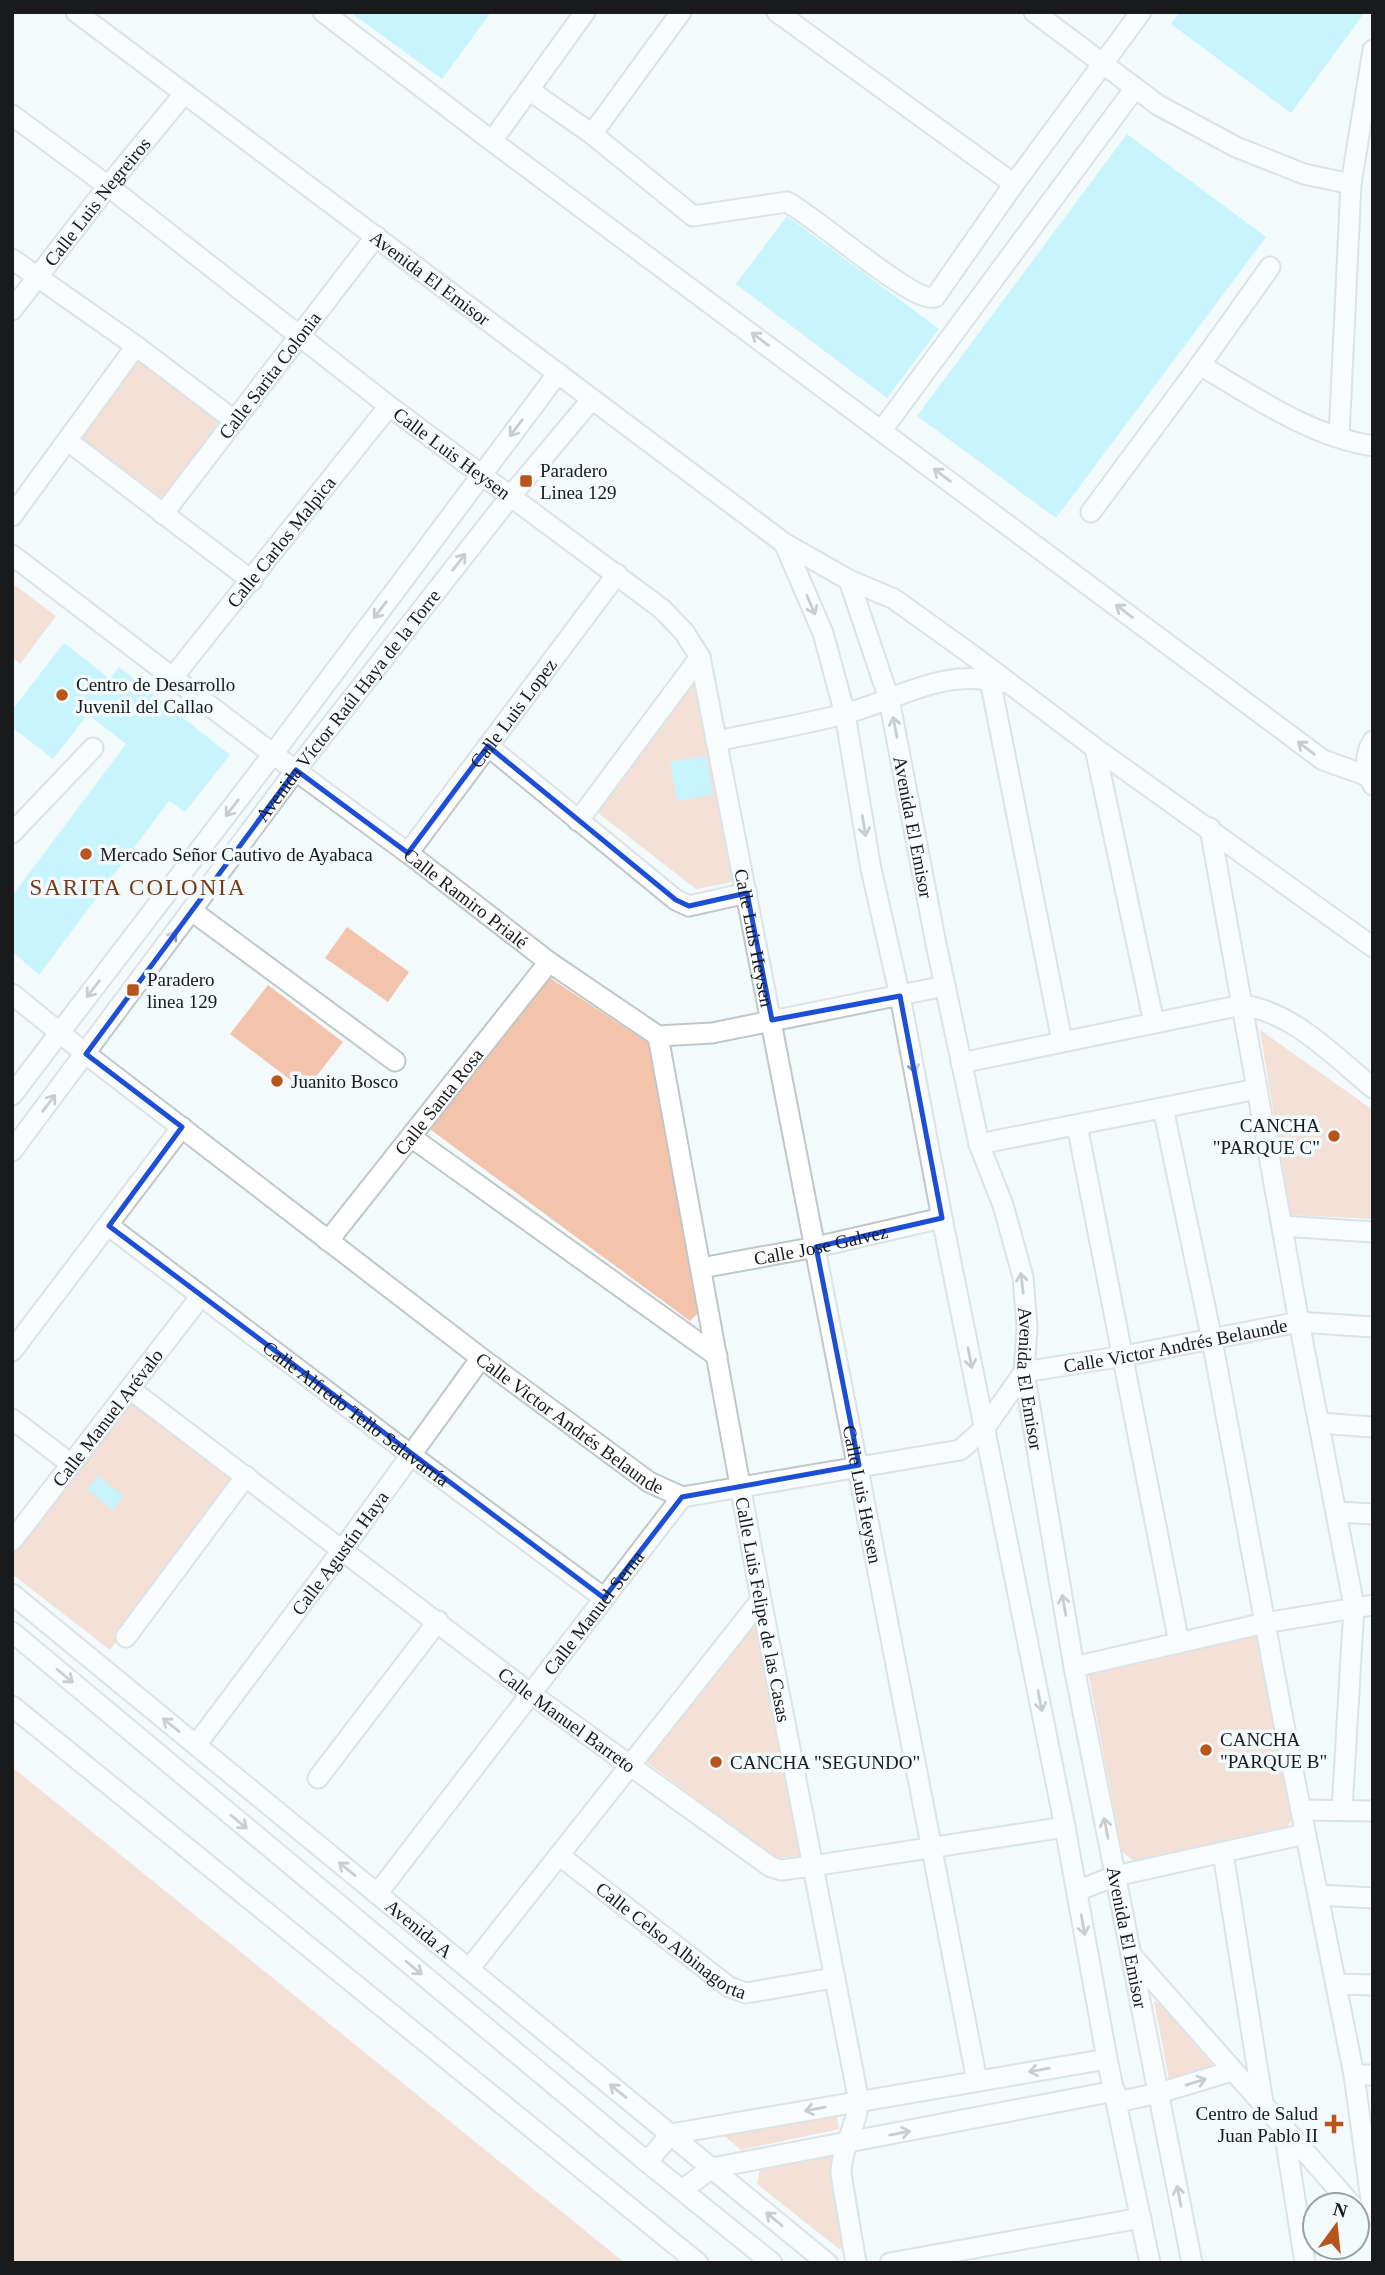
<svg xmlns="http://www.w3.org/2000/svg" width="1385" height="2275" viewBox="0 0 1385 2275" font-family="Georgia,serif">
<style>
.green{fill:#f4c3ac}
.building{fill:#95eefe}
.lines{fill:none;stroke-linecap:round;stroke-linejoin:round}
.minor-casing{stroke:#bfc7c8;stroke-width:23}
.minor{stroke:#fff;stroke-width:19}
.oneway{stroke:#979898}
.marked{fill:none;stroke:#1d4ed8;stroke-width:5;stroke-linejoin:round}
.poi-dot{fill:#b7551c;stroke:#f2fafc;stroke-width:2.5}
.labels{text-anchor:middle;stroke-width:7;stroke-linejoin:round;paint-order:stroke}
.street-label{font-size:19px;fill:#181a1b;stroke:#f2fafc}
.poi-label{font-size:19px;fill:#181a1b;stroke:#f2fafc;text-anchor:start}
.quarter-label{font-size:23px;letter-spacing:2px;fill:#773816;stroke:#f2fafc}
</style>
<rect width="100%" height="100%" fill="#f2fafc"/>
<path class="green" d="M138 353 223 418 164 499 78 436Z
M12 583 56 616 20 664 12 657Z
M690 681H698L738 881 696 889 593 809Z
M347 927 409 972 388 1002 325 958Z
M544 974 650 1044 699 1312 690 1321 427 1127Z
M268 985 343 1042 305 1091 230 1034Z
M1260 1030 1373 1110V1219L1290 1215Z
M131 1397 239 1478 110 1650 12 1574V1554Z
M760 1615 807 1856 775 1858 644 1760Z
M1257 1631 1293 1817 1288 1826 1134 1861 1122 1852 1088 1672Z
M12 1767 625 2263H12Z
M1154 2001 1160 2004 1215 2068 1170 2085Z
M836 2109 839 2129 741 2150 721 2133Z
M829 2151 851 2247 839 2249 757 2184 760 2168Z"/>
<path class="building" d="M350 12H491L442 79Z
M1180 12H1365L1291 113 1171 24Z
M1127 134 1266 237 1056 518 917 416Z
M787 216 939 329 887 398 736 284Z
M64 643 110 679 119 667 230 755 185 812 169 801 39 975 12 951V896L126 744 88 714 53 759 12 727V710Z
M706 756 713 795 677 801 670 762Z
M98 1476 123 1496 112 1510 87 1489Z"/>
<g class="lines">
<g class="minor-casing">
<g id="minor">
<path id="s1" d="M76 12 784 543 849 580 894 599 972 655 1095 748 1373 947"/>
<path d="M323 12 492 141 1323 760 1368 776"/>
<path d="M681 12 592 134 693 216 787 202C815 216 913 304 935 297L1014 184 1141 12"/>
<path d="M777 12 1014 184"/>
<path d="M1034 12 1158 105 1236 147 1304 174 1351 184"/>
<path d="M529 90 592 134"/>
<path id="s2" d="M12 115 108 186 389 406 662 609 684 632 700 657 977 2081"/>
<path d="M492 141 585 12"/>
<path d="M12 259 136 346 235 421"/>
<path id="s3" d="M12 310 108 186 184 94"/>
<path d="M1200 365 1270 267"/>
<path d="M882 430 1135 88"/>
<path d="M1339 437 1351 184 1373 50"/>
<path d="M68 441 252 581"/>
<path d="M1091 512 1200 365C1255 397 1309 436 1373 446"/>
<path id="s4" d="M163 514 376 236"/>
<path d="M12 516 136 346"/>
<path d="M784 543 823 633 845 714 871 869 900 996 942 1218 1065 1827 1107 2059 1150 2263"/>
<path id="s5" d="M12 555 273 754 408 853 549 962 658 1036 712 1033 945 986"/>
<path id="s6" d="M849 580 889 699 936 944 979 1144 1003 1205 1023 1277 1027 1328 1024 1372 1074 1667 1192 2263"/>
<path id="s7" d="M173 677 389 406"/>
<path d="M990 680 1062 1041"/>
<path d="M716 741C759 732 802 725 844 714 895 701 945 666 1000 683"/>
<path d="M1373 741C1364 755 1365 771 1373 785"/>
<path d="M488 746 676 900 689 906 747 893"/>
<path d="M1095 748 1154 1023"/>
<path d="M578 821 700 657"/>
<path d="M1210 828 1299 1322 1354 1606 1342 1810"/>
<path d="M12 833 93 748"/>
<path id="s8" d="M408 853 617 574"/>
<path d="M192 911 395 1061"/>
<path id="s9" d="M12 994 86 1054 481 1358 649 1482 682 1497 960 1450 984 1429 1024 1372 1124 1356 1299 1322 1373 1327"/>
<path id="s10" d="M658 1036 761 1600 859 2102C856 2127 841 2149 841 2174L856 2263"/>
<path d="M961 1063 1242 1005C1293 1012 1334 1056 1373 1088"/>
<path d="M12 1095 273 754 558 373"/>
<path d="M1163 1108 1212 1340 1288 1746 1354 2075 1373 2214"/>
<path d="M1077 1125 1179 1643"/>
<path d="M411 1137 717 1356"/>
<path d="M979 1144 1257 1089"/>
<path id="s11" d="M12 1151 296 770 510 497 592 399"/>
<path id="s12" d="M109 1226 411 1455 604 1598"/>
<path d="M1282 1226 1373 1232"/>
<path id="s13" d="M328 1241 549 962"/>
<path id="s14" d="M701 1268 816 1247 942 1218"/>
<path d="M12 1351 182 1127"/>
<path id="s15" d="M130 1389 531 1694 771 1867 781 1870 812 1866 1065 1827"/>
<path d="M12 1419 71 1464"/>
<path d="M1319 1423 1373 1427"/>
<path d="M1336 1512 1373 1514"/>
<path id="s16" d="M12 1541 201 1296"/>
<path id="s17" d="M12 1594 827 2263"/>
<path d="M12 1632 647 2162 772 2263"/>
<path d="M126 1637 246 1476"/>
<path d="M1074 1667 1265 1623 1373 1605"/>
<path d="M12 1706 698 2263"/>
<path id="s18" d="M196 1745 343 1549 481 1358"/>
<path d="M318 1778 438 1621"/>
<path d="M1301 1810 1373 1811"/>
<path d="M1223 1853 1263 2103"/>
<path id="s19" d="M560 1856 729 1987 746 1993 833 1978"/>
<path d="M1077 1891 1115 1876 1305 1834"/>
<path id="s20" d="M377 1894 682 1497"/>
<path d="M1318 1895 1373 1898"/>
<path d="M1133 1957 1352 2205"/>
<path d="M469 1969 761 1600"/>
<path d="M1336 1984 1373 1985"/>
<path d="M1354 2075H1373"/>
<path d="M1117 2102 1159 2093 1232 2071"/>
<path d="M1284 2129 1305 2263"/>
<path d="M647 2162 671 2134 1107 2059"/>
<path d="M682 2190 712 2168 1115 2091"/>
<path d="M890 2263 1141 2218"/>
</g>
</g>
<use href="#minor" class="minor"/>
</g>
<defs><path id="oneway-shaft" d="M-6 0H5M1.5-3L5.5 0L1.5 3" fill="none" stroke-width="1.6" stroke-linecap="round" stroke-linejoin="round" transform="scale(1.75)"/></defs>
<g class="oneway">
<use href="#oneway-shaft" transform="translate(760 339) rotate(-143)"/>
<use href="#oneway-shaft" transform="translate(516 428) rotate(127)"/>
<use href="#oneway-shaft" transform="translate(942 475) rotate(-143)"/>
<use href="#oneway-shaft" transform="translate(459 562) rotate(-52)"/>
<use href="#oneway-shaft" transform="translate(811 605) rotate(67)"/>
<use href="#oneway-shaft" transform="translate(380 610) rotate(127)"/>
<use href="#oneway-shaft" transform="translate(1124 611) rotate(-143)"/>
<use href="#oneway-shaft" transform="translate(895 727) rotate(-101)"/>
<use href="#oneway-shaft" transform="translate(1306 748) rotate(-143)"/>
<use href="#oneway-shaft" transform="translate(232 808) rotate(127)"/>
<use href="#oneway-shaft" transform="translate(864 826) rotate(81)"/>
<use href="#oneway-shaft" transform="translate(170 940) rotate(-54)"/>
<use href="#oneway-shaft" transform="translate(93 989) rotate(127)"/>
<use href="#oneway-shaft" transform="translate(913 1063) rotate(79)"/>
<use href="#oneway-shaft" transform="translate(49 1103) rotate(-53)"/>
<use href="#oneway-shaft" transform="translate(1022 1283) rotate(-97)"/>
<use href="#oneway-shaft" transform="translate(970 1358) rotate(79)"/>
<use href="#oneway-shaft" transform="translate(1064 1605) rotate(-100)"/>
<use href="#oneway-shaft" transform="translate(65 1676) rotate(40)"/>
<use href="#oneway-shaft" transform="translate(1040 1701) rotate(79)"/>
<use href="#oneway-shaft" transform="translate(171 1725) rotate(-141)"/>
<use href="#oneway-shaft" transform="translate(239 1822) rotate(40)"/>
<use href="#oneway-shaft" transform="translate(1106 1828) rotate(-101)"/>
<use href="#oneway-shaft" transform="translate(347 1869) rotate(-141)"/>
<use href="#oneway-shaft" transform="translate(1083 1925) rotate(80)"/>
<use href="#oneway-shaft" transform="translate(414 1968) rotate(40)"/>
<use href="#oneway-shaft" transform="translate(1039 2070) rotate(170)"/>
<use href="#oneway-shaft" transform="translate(1196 2082) rotate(-17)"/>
<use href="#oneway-shaft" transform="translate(618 2091) rotate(-141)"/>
<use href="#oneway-shaft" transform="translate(815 2109) rotate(170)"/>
<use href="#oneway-shaft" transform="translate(900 2133) rotate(-11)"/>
<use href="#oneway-shaft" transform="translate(1179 2196) rotate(-101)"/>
<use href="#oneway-shaft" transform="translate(774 2219) rotate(-140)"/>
</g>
<path d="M0 0H1385V2275H0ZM488 746 676 900 689 906 747 893 772 1020 900 996 942 1218 816 1247 859 1465 682 1497 604 1598 109 1226 182 1127 86 1054 296 770 408 853Z" fill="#f2fafc" fill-opacity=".55" fill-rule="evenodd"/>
<path class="marked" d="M488 746 676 900 689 906 747 893 772 1020 900 996 942 1218 816 1247 859 1465 682 1497 604 1598 109 1226 182 1127 86 1054 296 770 408 853Z"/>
<g class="poi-dot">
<rect x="519" y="474" width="14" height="14" rx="3.5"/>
<circle cx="62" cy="695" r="7"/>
<circle cx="86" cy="854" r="7"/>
<rect x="126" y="983" width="14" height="14" rx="3.5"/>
<circle cx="277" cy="1081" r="7"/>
<circle cx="1334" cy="1136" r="7"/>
<circle cx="1206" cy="1750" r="7"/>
<circle cx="716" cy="1762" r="7"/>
<path d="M1330.5 2113.5h7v7h7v7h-7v7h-7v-7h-7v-7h7z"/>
</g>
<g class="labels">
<g class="street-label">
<text dy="7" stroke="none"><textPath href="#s3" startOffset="138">Calle Luis Negreiros</textPath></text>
<text dy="7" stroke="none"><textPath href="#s1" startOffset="443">Avenida El Emisor</textPath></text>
<text dy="7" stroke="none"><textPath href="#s4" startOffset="175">Calle Sarita Colonia</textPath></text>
<text dy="7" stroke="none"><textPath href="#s2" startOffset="555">Calle Luis Heysen</textPath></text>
<text dy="7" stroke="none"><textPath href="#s7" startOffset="173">Calle Carlos Malpica</textPath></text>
<text dy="7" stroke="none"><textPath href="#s11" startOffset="558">Avenida Víctor Raúl Haya de la Torre</textPath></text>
<text dy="7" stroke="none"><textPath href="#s8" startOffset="175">Calle Luis Lopez</textPath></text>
<text dy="7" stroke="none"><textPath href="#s6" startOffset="256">Avenida El Emisor</textPath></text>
<text dy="7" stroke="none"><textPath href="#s5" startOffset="569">Calle Ramiro Prialé</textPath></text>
<text dy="7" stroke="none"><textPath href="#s2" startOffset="1164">Calle Luis Heysen</textPath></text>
<text dy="7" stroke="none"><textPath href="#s13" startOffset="178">Calle Santa Rosa</textPath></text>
<text dy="7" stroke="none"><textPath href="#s14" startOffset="122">Calle Jose Galvez</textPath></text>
<text dy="7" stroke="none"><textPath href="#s9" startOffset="1376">Calle Victor Andrés Belaunde</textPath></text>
<text dy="7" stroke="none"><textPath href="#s6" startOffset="822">Avenida El Emisor</textPath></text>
<text dy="7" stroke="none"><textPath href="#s12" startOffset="310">Calle Alfredo Tello Salavarría</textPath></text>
<text dy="7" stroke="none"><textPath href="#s16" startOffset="156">Calle Manuel Arévalo</textPath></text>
<text dy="7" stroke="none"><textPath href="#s9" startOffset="704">Calle Victor Andrés Belaunde</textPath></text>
<text dy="7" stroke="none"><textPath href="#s2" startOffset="1731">Calle Luis Heysen</textPath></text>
<text dy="7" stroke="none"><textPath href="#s18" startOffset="240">Calle Agustín Haya</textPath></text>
<text dy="7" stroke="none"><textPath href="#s10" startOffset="583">Calle Luis Felipe de las Casas</textPath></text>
<text dy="7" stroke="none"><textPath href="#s20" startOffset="355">Calle Manuel Serna</textPath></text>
<text dy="7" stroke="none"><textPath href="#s15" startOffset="548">Calle Manuel Barreto</textPath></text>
<text dy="7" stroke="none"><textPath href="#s17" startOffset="527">Avenida A</textPath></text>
<text dy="7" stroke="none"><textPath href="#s19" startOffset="140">Calle Celso Albinagorta</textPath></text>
<text dy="7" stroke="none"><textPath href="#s6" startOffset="1390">Avenida El Emisor</textPath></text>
</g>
<g class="poi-label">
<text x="540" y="477">Paradero<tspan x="540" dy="22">Linea 129</tspan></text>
<text x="76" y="691">Centro de Desarrollo<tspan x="76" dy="22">Juvenil del Callao</tspan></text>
<text x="100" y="861">Mercado Señor Cautivo de Ayabaca</text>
<text x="147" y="986">Paradero<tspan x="147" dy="22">linea 129</tspan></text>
<text x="291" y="1088">Juanito Bosco</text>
<text x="1320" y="1132" text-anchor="end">CANCHA<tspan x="1320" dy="22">"PARQUE C"</tspan></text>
<text x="1220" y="1746">CANCHA<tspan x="1220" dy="22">"PARQUE B"</tspan></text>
<text x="730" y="1769">CANCHA "SEGUNDO"</text>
<text x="1318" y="2120" text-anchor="end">Centro de Salud<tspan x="1318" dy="22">Juan Pablo II</tspan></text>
</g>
<g class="quarter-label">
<text x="138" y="895">SARITA COLONIA</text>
</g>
</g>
<rect width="1385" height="2275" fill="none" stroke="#181a1b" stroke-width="28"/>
<g transform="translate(1336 2226) rotate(15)"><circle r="33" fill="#f2fafc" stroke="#9ba0a2" stroke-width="2"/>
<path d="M0-5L12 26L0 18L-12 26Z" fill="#b7551c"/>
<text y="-10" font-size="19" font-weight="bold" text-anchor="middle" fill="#181a1b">N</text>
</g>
</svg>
